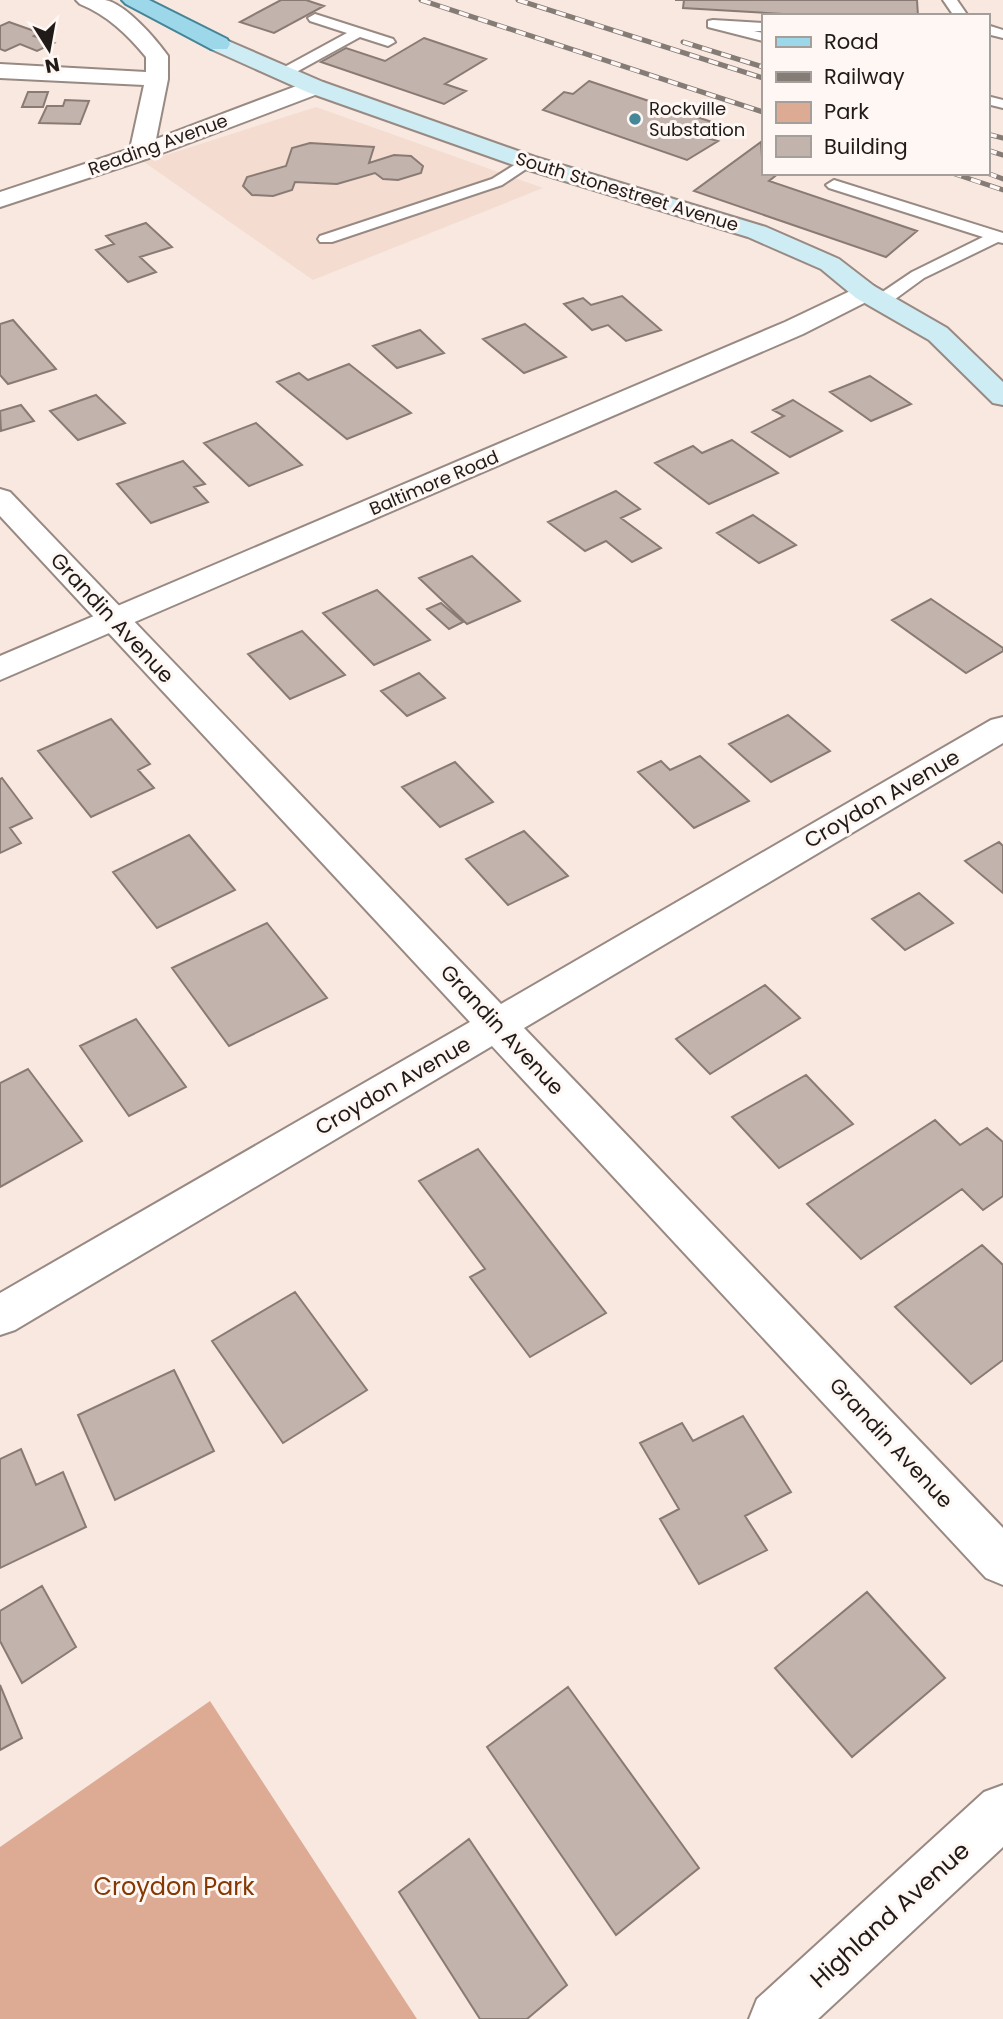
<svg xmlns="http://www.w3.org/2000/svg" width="1003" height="2019" viewBox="0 0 1003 2019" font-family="Poppins,sans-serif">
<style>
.built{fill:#f4dcd1}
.green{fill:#ddab94}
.building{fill:#c2b3ac;stroke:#897b74;stroke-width:2}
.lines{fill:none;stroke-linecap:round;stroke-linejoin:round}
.service-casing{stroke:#988982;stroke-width:4}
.minor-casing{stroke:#988982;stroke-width:4}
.tertiary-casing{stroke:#988982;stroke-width:4}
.secondary-casing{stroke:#988982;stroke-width:4}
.primary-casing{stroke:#468597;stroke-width:4}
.service{fill:#fff;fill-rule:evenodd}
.minor{fill:#fff;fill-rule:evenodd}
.tertiary{fill:#fff;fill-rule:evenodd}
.secondary{fill:#ceecf4;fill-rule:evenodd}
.primary{fill:#9dd8ea;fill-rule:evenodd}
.rail-casing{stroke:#867c76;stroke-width:5}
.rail{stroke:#fef7f4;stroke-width:3.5;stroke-dasharray:10;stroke-linecap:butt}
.poi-dot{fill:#468699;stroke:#fef7f4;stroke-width:2.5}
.labels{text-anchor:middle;stroke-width:6;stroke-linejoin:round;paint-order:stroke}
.far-poi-label{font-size:18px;fill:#201b18;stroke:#fef7f4;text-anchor:start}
.far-street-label{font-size:18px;fill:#201b18;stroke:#fef7f4}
.street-label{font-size:21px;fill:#201b18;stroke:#fef7f4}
.near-park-label{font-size:24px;fill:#863803;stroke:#fef7f4}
.near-street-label{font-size:24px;fill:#201b18;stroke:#fef7f4}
</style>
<rect width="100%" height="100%" fill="#f8e8e0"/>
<path class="built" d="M316 107 543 188 313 280 144 162Z"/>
<path class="green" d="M210 1701 417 2019H0V1847Z"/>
<path class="building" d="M281 0H306L324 6 274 33 240 22Z
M675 0H917L918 16H817L683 8 684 0Z
M9 22 40 33 34 36 54 43 37 51 20 44 5 51 0 49V26Z
M424 38 486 59 445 84 466 91 444 104 321 62 346 48 385 61Z
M589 81 727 127 707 138 718 141 687 160 543 110 564 92 573 94Z
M28 92H48L43 107H22Z
M65 100 89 101 80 124 39 123 47 106H63Z
M761 142 763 173H779L769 181 917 231 886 257 694 191Z
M310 143 374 147 369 163 394 155 411 156 423 166 421 173 398 180 383 179 375 173 337 184 295 182 292 190 273 196 252 195 243 186 247 177 286 166 292 148Z
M146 223 172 247 140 257 156 272 128 282 96 250 114 244 106 236Z
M622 296 661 330 626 341 608 325 592 330 564 304 583 298 591 305Z
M13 320 56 369 8 384 0 375V324Z
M525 324 566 357 524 373 483 339Z
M420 330 444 353 397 368 373 346Z
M349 364 411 413 347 439 277 382 299 373 308 380Z
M870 376 911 404 871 421 830 392Z
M96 395 125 423 78 440 50 411Z
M793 400 842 431 790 457 752 432 784 416 773 410Z
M21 405 34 421 1 431 0 411Z
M256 423 302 465 249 486 204 443Z
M732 440 778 473 709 504 655 463 693 446 702 453Z
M183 461 205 484 194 487 208 502 151 523 117 484Z
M616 491 640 509 621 518 661 548 632 562 606 541 585 551 548 522Z
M753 515 796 545 759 563 717 533Z
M472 556 520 601 467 624 419 578Z
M377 590 430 640 374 665 323 613Z
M931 599 1003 648V651L966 673 892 620Z
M441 603 463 622 449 629 427 609Z
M302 631 345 675 290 699 248 654Z
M419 673 445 698 407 716 381 691Z
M788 715 830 751 771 782 729 744Z
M111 719 150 764 138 770 154 788 91 817 38 751Z
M700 756 749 801 694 828 638 772 661 761 670 770Z
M455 762 493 802 440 827 402 787Z
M2 778 32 818 10 828 21 843 0 853V779Z
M524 831 568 876 508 905 466 859Z
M189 835 235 890 157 928 113 872Z
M999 842 1003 846V893L965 861Z
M919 893 953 923 905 950 872 919Z
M267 923 327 998 229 1046 172 968Z
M765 985 800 1018 710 1074 676 1039Z
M136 1019 186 1087 129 1116 80 1046Z
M28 1069 82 1141 0 1187V1083Z
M806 1075 853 1124 779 1168 732 1117Z
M935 1120 960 1145 987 1128 1003 1142V1196L983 1210 962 1189 861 1259 807 1204Z
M478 1149 606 1313 530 1357 470 1277 485 1269 419 1181Z
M982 1245 1003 1265V1360L971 1384 895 1307Z
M295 1292 367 1390 283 1443 212 1341Z
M174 1370 214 1451 115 1500 78 1415Z
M743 1416 791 1492 745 1516 767 1550 699 1584 660 1519 679 1509 640 1443 682 1423 693 1441Z
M21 1449 36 1485 63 1472 86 1527 0 1568V1459Z
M42 1586 76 1647 22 1683 0 1641V1611Z
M867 1592 945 1678 852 1757 775 1668Z
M0 1685 22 1738 0 1750Z
M568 1687 699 1868 616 1935 487 1747Z
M469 1839 567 1985 527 2019H480L399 1892Z"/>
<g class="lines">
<g class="service-casing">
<path id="service" d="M943 0H957L968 16H954Z
M315 14 393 39 395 42 388 46 360 37 289 76H279V70L347 33 310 21 308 18Z
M713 20 763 23V31H754L763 33V41L708 27V21Z
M987 25 1003 30V38L987 34Z
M987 96 1003 100V108L987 104Z
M527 157 535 162 532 165 502 185 332 242H320L318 239 320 236 492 179Z
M834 180 1003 233V243L998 242 924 278 887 305H875L873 301 875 297 912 272 983 237 829 188 826 185Z"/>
</g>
<g class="minor-casing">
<path id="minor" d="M76 0C85 0 96 0 105 0 126 4 156 39 168 56V79L156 139 307 82H323L326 87 323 92 149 158 0 207V192L130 149 144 85 0 78V64L146 72V57C127 34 107 15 80 4Z
M0 489 10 492 501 1004 991 720 1003 717V743L524 1028 1003 1528V1585L986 1578 492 1046 15 1330 0 1335V1293L470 1022 0 516Z
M1003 1785V1847L818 2019H749L757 1999 984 1792Z"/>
</g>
<g class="tertiary-casing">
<path id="tertiary" d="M865 284 874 286 878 292 874 298 803 334 0 680V656L785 322Z"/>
</g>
<g class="secondary-casing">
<path id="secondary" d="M219 37 323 82 535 157 766 227 839 259 874 286 947 328 1003 382V405L993 403 929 340 856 298 821 269 748 237 519 167 307 92 211 49 208 44 211 39Z"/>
</g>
<g class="primary-casing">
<path id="primary" d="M122 0H149L227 39 230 44 227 49H211L126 4Z"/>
</g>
<use href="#service" class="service"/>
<use href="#minor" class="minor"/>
<use href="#tertiary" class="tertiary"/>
<use href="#secondary" class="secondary"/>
<use href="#primary" class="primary"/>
<g class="rail-casing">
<path id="rail" d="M421 0 763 112
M518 0 763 78
M683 42 763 67
M987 134 1003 138
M987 150 1003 155
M952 173 1003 190
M987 173 1003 179"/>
</g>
<use href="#rail" class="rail"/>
</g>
<circle class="poi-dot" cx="635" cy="119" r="7"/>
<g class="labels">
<g class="far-poi-label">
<text x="649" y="115">Rockville<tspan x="649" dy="21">Substation</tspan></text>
</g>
<g class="far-street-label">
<text transform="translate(158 145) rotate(-20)" y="6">Reading Avenue</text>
<text transform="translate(627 192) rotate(17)" y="6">South Stonestreet Avenue</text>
<text transform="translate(434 483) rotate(-23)" y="6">Baltimore Road</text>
</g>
<g class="street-label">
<text transform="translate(112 618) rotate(47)" y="7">Grandin Avenue</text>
<text transform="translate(882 799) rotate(-30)" y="7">Croydon Avenue</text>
<text transform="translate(502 1030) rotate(47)" y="7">Grandin Avenue</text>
<text transform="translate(393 1086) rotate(-30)" y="7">Croydon Avenue</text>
<text transform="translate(891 1443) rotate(47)" y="7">Grandin Avenue</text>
</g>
<g class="near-park-label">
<text x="174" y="1895">Croydon Park</text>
</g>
<g class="near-street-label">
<text transform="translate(890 1915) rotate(-42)" y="8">Highland Avenue</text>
</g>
</g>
<rect x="762" y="14" width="228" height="161" fill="#fef7f4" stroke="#a59f9c" stroke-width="2"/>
<rect x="776" y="37" width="35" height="10" fill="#9dd8ea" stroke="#a59f9c" stroke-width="2"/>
<text x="824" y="49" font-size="21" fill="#201b18">Road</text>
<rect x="776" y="72" width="35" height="10" fill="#867c76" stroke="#a59f9c" stroke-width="2"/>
<text x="824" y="84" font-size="21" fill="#201b18">Railway</text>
<rect x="776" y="102" width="35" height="21" fill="#ddab94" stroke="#a59f9c" stroke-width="2"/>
<text x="824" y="119" font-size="21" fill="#201b18">Park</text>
<rect x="776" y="136" width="35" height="21" fill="#c2b3ac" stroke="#a59f9c" stroke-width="2"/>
<text x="824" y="154" font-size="21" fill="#201b18">Building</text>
<g transform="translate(49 49) rotate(169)" stroke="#fef7f4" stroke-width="5" paint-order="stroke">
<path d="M0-5L12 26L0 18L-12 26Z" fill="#201b18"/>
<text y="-10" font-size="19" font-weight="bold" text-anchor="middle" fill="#201b18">N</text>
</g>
</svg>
